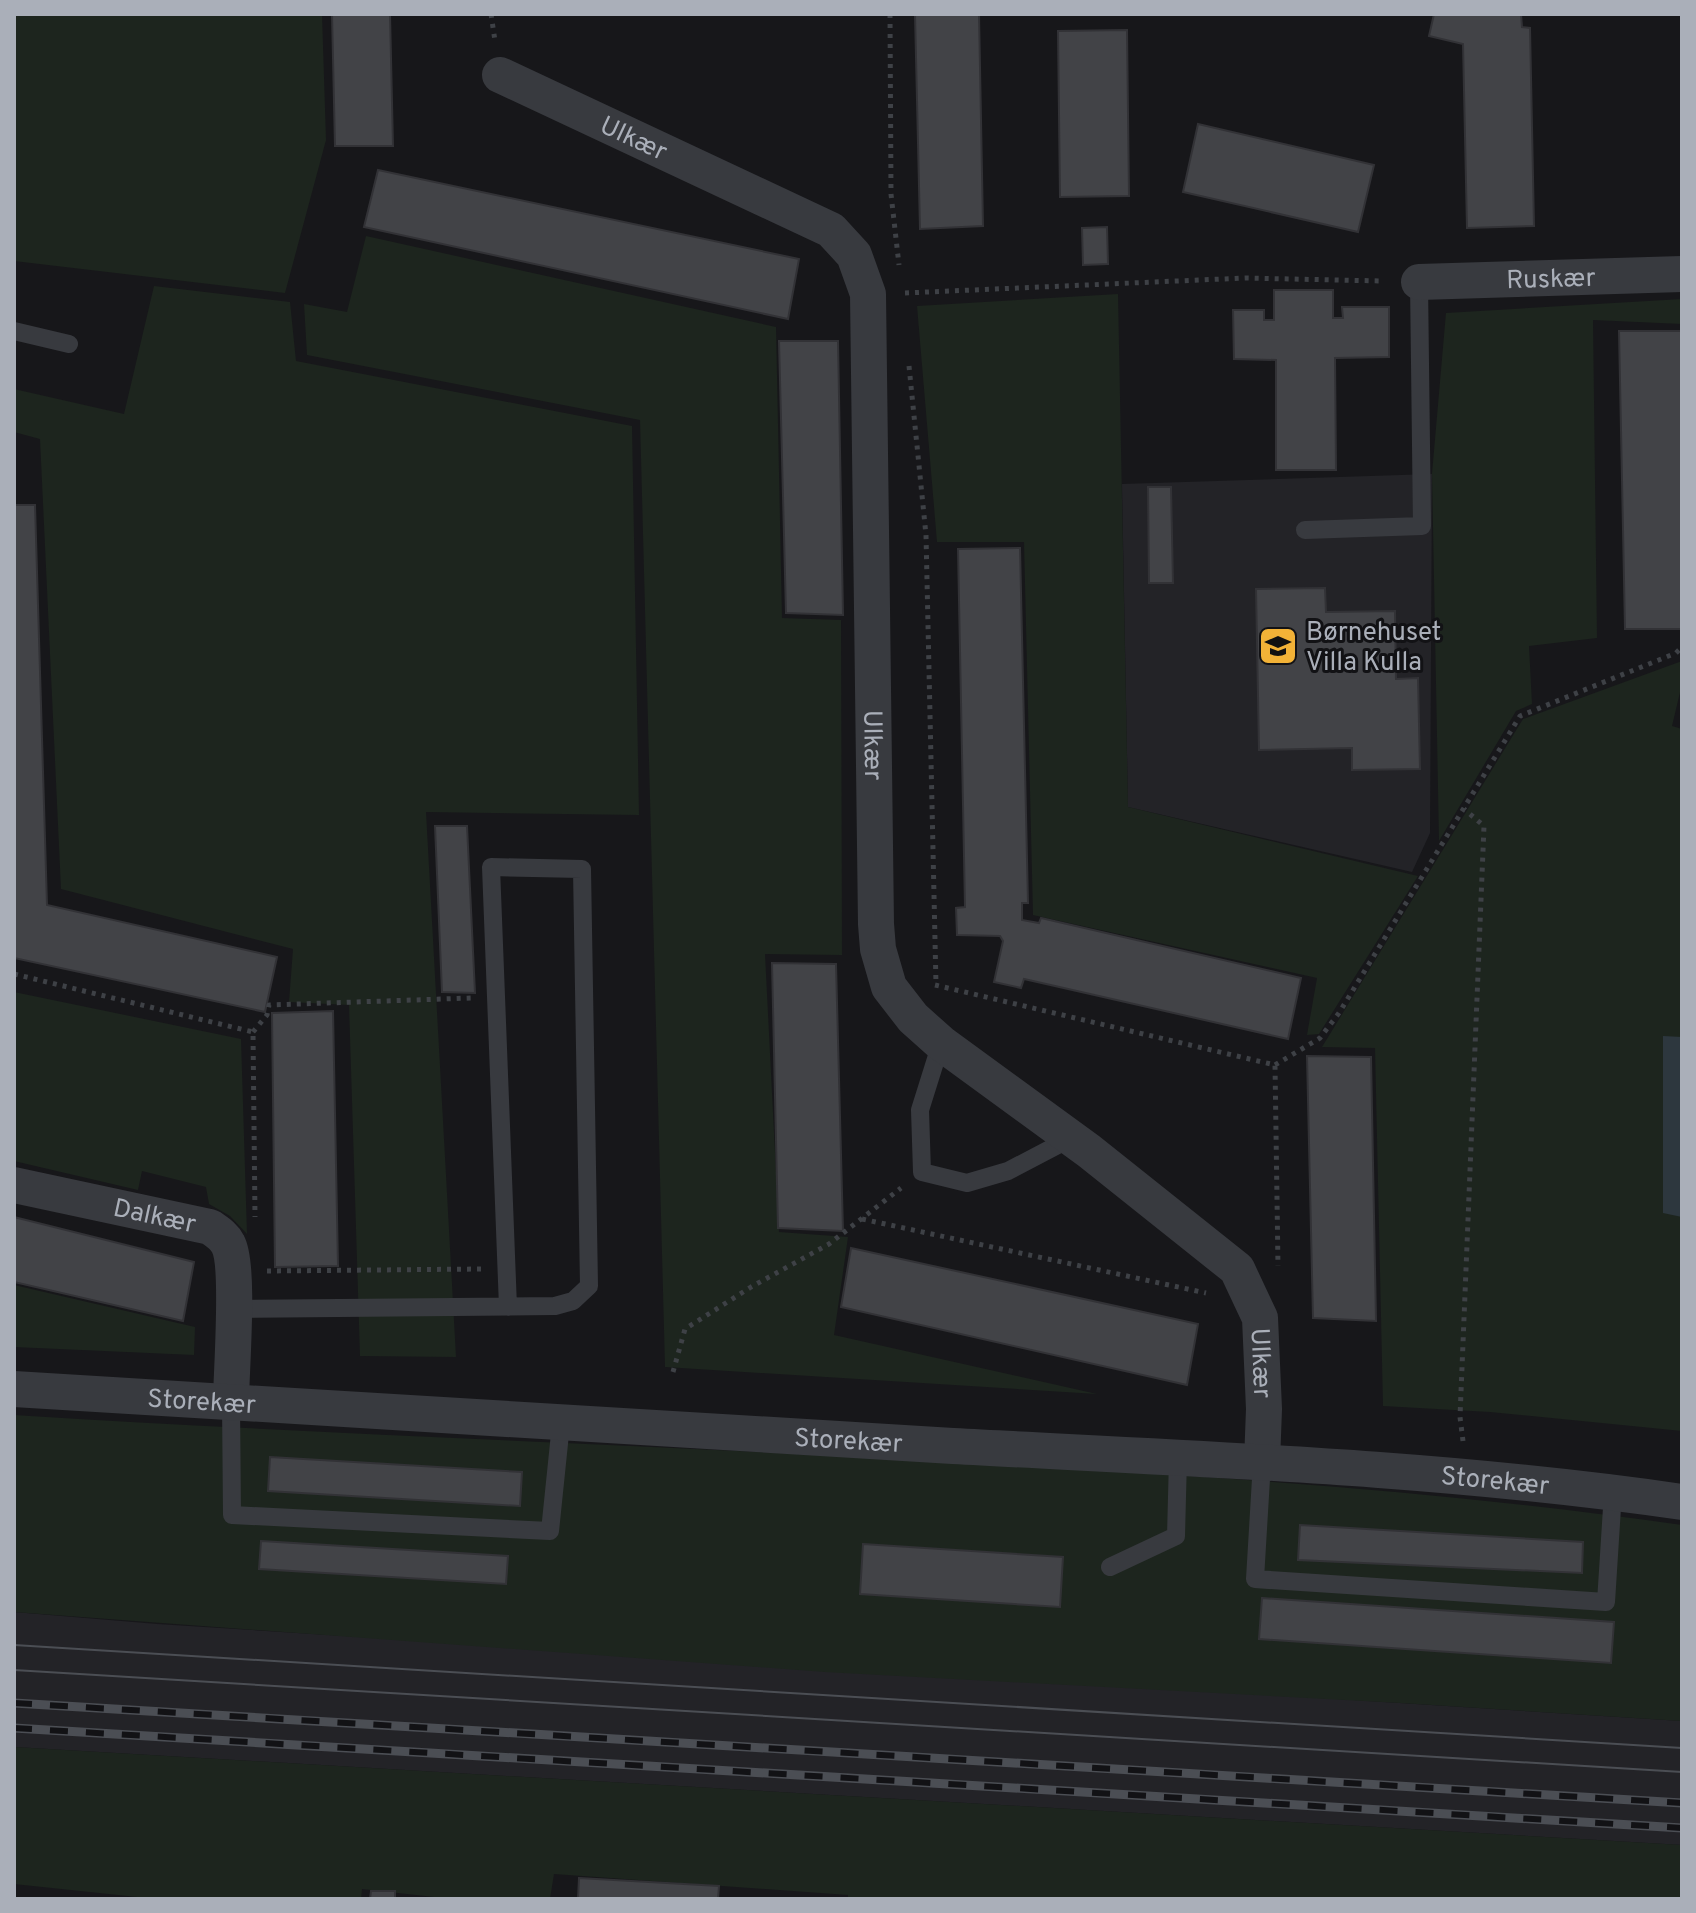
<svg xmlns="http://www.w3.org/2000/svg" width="1696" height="1913" viewBox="0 0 1696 1913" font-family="Overpass,sans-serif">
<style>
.built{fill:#232327}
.green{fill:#1d251e}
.water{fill:#2d373e}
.building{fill:#424347;stroke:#323236;stroke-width:2}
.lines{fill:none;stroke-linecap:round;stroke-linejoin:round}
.path{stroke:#3e4146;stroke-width:5;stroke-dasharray:4 6;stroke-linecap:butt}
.lane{stroke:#383a3f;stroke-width:18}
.street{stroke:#383a3f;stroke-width:36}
.tram{stroke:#4b4e54;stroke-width:2}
.rail-casing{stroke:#4b4e54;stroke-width:9}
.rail{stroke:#121215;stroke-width:6;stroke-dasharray:18;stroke-linecap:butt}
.labels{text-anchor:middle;stroke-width:6;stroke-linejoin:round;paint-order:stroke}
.street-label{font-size:26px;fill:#aaafb9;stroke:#121215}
.poi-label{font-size:26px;fill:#aaafb9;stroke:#121215;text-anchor:start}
</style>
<rect width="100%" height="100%" fill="#17171a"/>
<path class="built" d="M1432 474 1430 833 1412 872 1128 807 1122 484Z
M14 1612 157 1624 1682 1721V1845L14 1747Z"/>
<path class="green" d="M14 14H322L326 140 285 293 14 261Z
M366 236 776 327 782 618 841 620 842 955 765 954 779 1232 848 1237 834 1335 1097 1394 665 1367 640 420 307 355 304 304 347 312Z
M154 286 290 302 296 361 632 426 639 815 426 812 456 1357 360 1356 349 1005 289 1002 293 949 61 889 40 439 14 432V389L124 414Z
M1118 294 1128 807 1418 876 1319 1034 1307 1035 1317 978 1033 915 1024 542H937L917 306Z
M1682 299V324L1593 320 1597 638 1529 646 1532 704 1516 711 1439 841 1432 474 1446 313Z
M1682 661V684L1672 726 1682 729V1431L1490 1412 1383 1406 1375 1048 1322 1047 1523 719Z
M14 992 241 1039 247 1234 230 1216 209 1204 206 1187 142 1171 138 1190 14 1161Z
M14 1285 195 1327 194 1355 14 1347Z
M14 1415C333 1435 652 1445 971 1463 1208 1476 1446 1491 1682 1525V1721L1401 1703 825 1672 14 1612Z
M14 1747 1682 1845V1899H848V1895L554 1874 550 1899H452L362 1889 361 1899H156L14 1884Z"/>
<path class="water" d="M1663 1036 1682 1037V1217L1663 1213Z"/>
<path class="building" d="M332 14H390L393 146H335Z
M915 14H979L983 226 920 229Z
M1434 14H1521L1522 27 1530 28 1534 226 1467 228 1463 44 1429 36Z
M1127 30 1129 196 1060 197 1058 31Z
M1198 124 1374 165 1358 232 1183 192Z
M378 170 799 259 788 319 364 227Z
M1107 227 1108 264 1083 265 1082 228Z
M1274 290H1333V318H1343L1342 307H1389V357L1335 358 1336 470H1276V360L1234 359 1233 310H1264V320H1274Z
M1619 331H1682V629H1625Z
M779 341H838L843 615 786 613Z
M1148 487H1171L1173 583H1149Z
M14 505H35L47 905 277 957 265 1012 14 958Z
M1020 548 1028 903H1022V920L1039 923 1041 918 1301 978 1288 1039 1024 979 1021 988 994 982 1003 941 1000 936 957 935 956 908 965 907 958 549Z
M1325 588 1326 612 1395 611 1396 679 1418 678 1420 769 1352 770V748L1259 750 1256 589Z
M435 826H467L475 993 442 992Z
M772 963 836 964 843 1231 778 1228Z
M333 1011 338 1266 275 1267 272 1013Z
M1307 1056 1371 1057 1376 1321 1313 1318Z
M14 1217 194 1262 183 1321 14 1282Z
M851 1248 1198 1324 1187 1385 841 1307Z
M270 1457 522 1472 520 1506 268 1491Z
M1300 1525 1583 1542 1582 1573 1298 1560Z
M261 1541 508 1556 506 1584 259 1569Z
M863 1544 1063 1557 1060 1607 860 1594Z
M1262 1598 1614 1622 1611 1663 1259 1639Z
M579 1878 719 1886 718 1899H578Z
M371 1891H395V1899H370Z"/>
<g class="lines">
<path class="path" d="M491 14 495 41
M890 14 891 194 899 265
M905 293 1245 278 1382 281
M909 366 926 535 936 985
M14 974 253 1032 255 1217
M935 985 1275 1065 1278 1266
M253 1032 267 1015 269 1005 471 998
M1275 1065 1320 1038 1339 1013 1520 716 1676 653 1682 647
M862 1219 1206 1293
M267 1271 481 1269
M673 1372 685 1329 751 1287 829 1244 901 1188
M1463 1441 1460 1417 1484 826 1464 809"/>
<path class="lane" d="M14 331 69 344
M1305 530 1422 526 1419 282
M941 1043 920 1110 922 1172 967 1183 1008 1171 1071 1138
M233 1309 555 1306 573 1301 589 1286 582 869 491 867 508 1307
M231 1403 232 1515 550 1531 561 1424
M1262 1462 1255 1579 1606 1602 1613 1492
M1110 1567 1176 1536 1178 1458"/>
<g class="street">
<path id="s1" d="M500 75 831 230 854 255 868 294 876 924 878 949 889 987 913 1018 941 1043 1089 1151 1237 1269 1260 1318 1264 1409 1262 1462"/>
<path id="s2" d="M1419 282 1682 274"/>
<path id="s3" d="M14 1185 210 1227C217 1232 224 1236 228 1244 240 1266 231 1372 231 1403"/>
<path id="s4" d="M14 1389C327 1409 640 1428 953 1446 1196 1459 1441 1467 1682 1502"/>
</g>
<path class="tram" d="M14 1645 1682 1748
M14 1670 1682 1772"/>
<g class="rail-casing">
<path id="rail" d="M14 1703 1682 1803
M14 1728 1682 1828"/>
</g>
<use href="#rail" class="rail"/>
</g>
<defs>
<g id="school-square" transform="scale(2)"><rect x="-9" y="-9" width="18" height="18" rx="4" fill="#f2b237" stroke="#121215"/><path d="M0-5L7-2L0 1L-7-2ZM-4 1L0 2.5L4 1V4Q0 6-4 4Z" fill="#111"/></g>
</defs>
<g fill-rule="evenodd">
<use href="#school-square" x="1278" y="646"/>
</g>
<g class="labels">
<g class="street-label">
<text dy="9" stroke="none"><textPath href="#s1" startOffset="148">Ulkær</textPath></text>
<text dy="9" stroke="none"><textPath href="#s2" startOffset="132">Ruskær</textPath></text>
<text dy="9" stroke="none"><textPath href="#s1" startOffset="892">Ulkær</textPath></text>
<text dy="9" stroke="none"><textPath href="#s3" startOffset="144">Dalkær</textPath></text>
<text dy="9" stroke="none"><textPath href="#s1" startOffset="1684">Ulkær</textPath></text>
<text dy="9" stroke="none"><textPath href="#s4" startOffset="188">Storekær</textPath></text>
<text dy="9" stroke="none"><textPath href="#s4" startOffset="836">Storekær</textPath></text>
<text dy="9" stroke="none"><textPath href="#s4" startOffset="1484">Storekær</textPath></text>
</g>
<g class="poi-label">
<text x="1306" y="640">Børnehuset<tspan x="1306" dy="30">Villa Kulla</tspan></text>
</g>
</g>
<rect width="1696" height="1913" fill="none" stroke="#aaafb9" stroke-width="32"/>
</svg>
